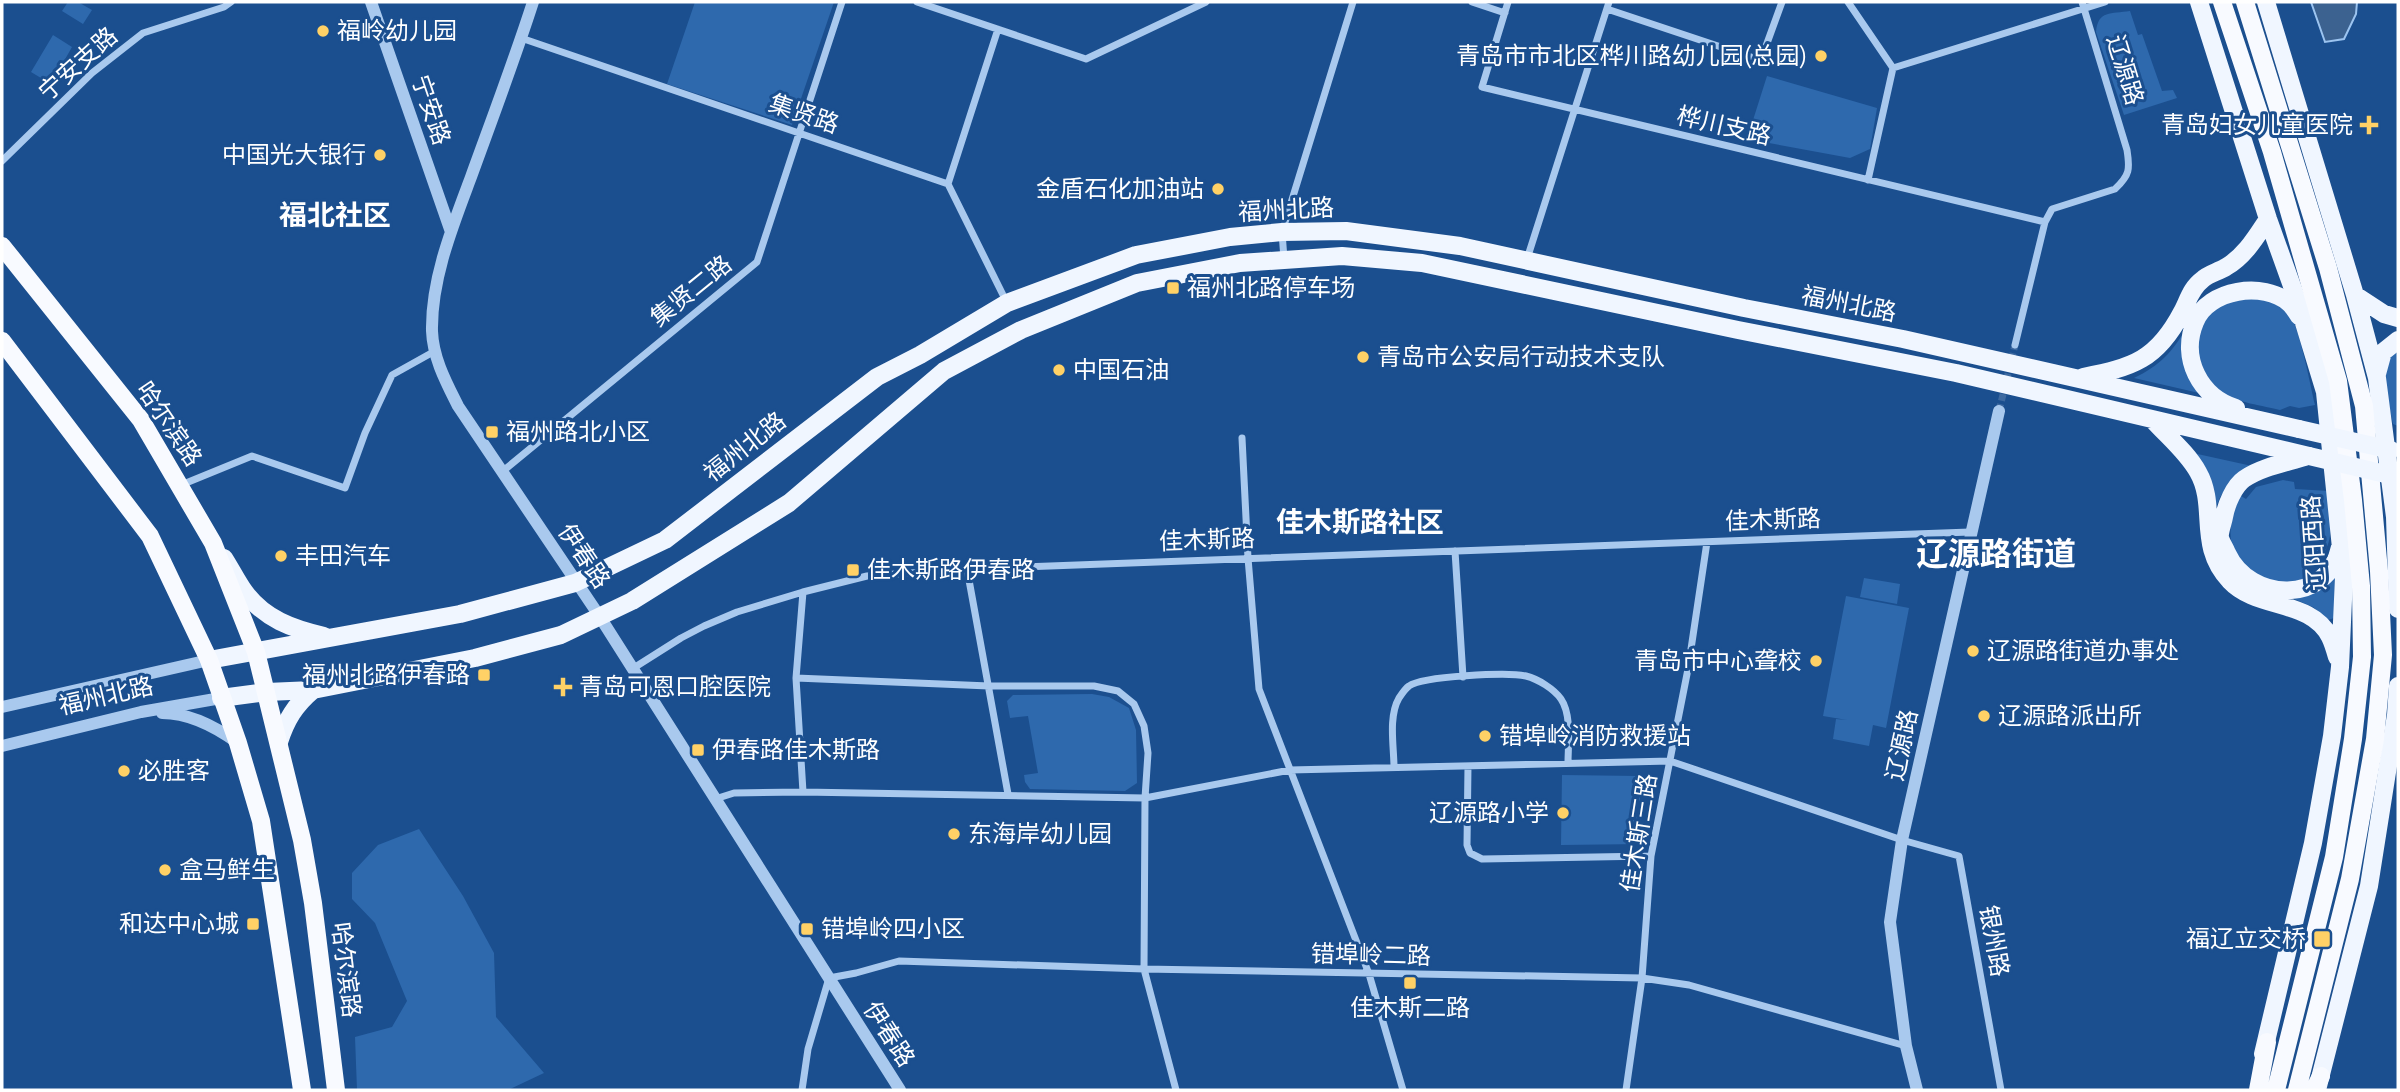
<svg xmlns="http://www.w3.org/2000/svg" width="2400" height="1092" viewBox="0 0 2400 1092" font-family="Ubuntu,'Noto Sans SC',sans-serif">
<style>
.green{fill:#2e69ad}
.water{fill:#3c6290;stroke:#9cc4f0;stroke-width:2}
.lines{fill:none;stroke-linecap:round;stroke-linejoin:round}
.minor-tunnel{stroke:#3d69a0;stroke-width:7;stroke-dasharray:7 3.5;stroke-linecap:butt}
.minor{stroke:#a9c9ee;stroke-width:7}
.tertiary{stroke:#a9c9ee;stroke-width:12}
.primary{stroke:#f0f6ff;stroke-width:18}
.trunk{stroke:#f8faff;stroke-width:18}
.primary-bridge{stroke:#f0f6ff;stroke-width:18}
.poi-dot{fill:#ffd166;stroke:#1b4f8f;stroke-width:2.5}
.labels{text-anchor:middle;stroke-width:6;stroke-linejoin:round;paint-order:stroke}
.poi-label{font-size:24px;fill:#fff;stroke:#1b4f8f;text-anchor:start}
.street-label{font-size:24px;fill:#fff;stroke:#1b4f8f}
.quarter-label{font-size:28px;font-weight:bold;fill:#fff;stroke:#1b4f8f}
.district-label{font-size:32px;font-weight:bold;fill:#fff;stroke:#1b4f8f}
</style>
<rect width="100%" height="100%" fill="#1b4f8f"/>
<path class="green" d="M68 2H78L92 10 83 24 62 11Z
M695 2H834L792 125 667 84Z
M2130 11 2138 35 2142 34 2162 91 2173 90 2177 98 2124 115 2096 32C2098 10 2111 14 2130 11Z
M53 35 72 47 51 84 31 72Z
M1767 76 1877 108 1870 149 1850 158 1747 139Z
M2241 297C2255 297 2272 295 2284 305 2298 316 2310 385 2315 405L2299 408 2290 406 2280 410C2265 406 2234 402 2223 393 2196 373 2187 331 2216 308 2222 303 2233 300 2241 297Z
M2186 328C2184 353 2184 373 2199 393L2134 378C2159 366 2173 352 2186 328Z
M2398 346V426L2393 424 2382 373 2384 363Z
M2193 453 2252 466C2228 482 2223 488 2213 515Z
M2283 480 2294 482 2295 489 2329 491C2330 522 2338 550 2308 568L2312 578C2303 580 2293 583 2284 583 2233 584 2218 535 2241 496L2246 499 2256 487Z
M2335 575 2334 618 2328 620 2313 607 2294 599Z
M1864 578 1900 584 1897 604 1860 597Z
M1846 596 1909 608 1886 728 1873 725 1869 746 1833 739 1836 719 1847 720 1823 716Z
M1092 694 1109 697 1129 708 1136 730 1137 783 1125 791 1030 789 1025 782 1024 775 1038 773 1028 716 1010 718 1007 701 1013 695Z
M1562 775 1639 776 1642 844 1561 845Z
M419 829 463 896 494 953 496 1017 544 1073 508 1090H357L355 1037 392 1027 407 1001 375 923 352 899V873L378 845Z"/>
<path class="water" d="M2311 2H2357L2356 14 2344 39 2325 42Z"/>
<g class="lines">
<path class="minor-tunnel" d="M1999 411 2015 345"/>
<path class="minor" d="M917 2 1086 59 1206 2
M1472 2 1505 13
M1508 2 1482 87 2045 222
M1848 2 1893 68 1868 180
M1607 9 1757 59 1762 57 1782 2
M521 38 948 184 1007 303
M1893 68 2105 2
M2 161 92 73 143 33 224 7 231 2
M948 184 998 29
M1284 259 1282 232 1353 2
M1527 259 1609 2
M2015 345 2045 222 2052 209 2115 189C2130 175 2130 169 2127 150L2082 2
M1242 438 1248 558 1259 689 1369 974 1403 1090
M503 471 757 262 842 2
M181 485 252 456 345 488 365 433 392 375 435 351
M1455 551 1463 677
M967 569 1008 794
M803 592 796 678 803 792
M632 669 681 638 704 626 737 612 803 592 867 576 967 569 1970 532
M796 678 989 686H1094L1118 691 1134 704 1144 726 1148 753 1145 798 1144 969 1176 1090
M1468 766 1467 845 1470 853 1482 859 1651 856
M1394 767C1394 747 1388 717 1399 698 1401 695 1406 688 1409 686 1423 676 1508 672 1526 676 1538 679 1554 689 1561 699 1572 715 1568 745 1568 763
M715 799 734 793 803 792 1145 798 1290 770 1670 761 1902 840 1959 856 2001 1090
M802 1090 808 1049 829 978 856 973 899 961 1144 969 1642 978 1689 985 1906 1046
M1626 1090 1642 978 1651 856 1688 669 1707 542"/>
<path class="tertiary" d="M371 2 451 232
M533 2C514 61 492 119 471 177 453 225 431 279 432 331 433 358 446 382 458 406L600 617 900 1090
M2 707 209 660
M162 713C190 713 216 727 238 743
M2 746 141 712 221 698
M1917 1090 1906 1046 1890 922 1902 840 1999 411"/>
<path class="primary" d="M2199 2 2268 219 2297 300 2325 392 2344 577 2340 667 2332 736 2313 843 2263 1054
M2266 2 2355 295 2377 378 2395 517 2398 609
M2355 295 2384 314 2398 318
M2377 374 2383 352 2398 340
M2083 377C2133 367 2157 360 2182 312 2188 301 2191 288 2202 280 2208 274 2218 272 2226 267 2245 256 2256 237 2268 219
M2236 408C2200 397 2180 358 2195 322 2208 289 2264 281 2289 303 2293 306 2296 312 2299 316
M2152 419C2167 436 2187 452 2198 472 2218 507 2196 545 2230 581 2257 610 2311 599 2330 637 2333 643 2335 650 2337 657
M2305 457C2285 463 2261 467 2244 479 2234 486 2226 505 2224 517 2223 523 2219 532 2220 538 2221 542 2225 548 2227 553 2250 603 2328 605 2340 547
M224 558C231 569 237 581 244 591 264 619 293 629 324 636
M209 660 460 614 575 583 665 540 877 377 920 355 1007 303 1136 255 1230 237 1282 232 1346 231 1460 246 1744 308 1903 339 2299 429
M221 698 267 692 313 690 475 658 561 635 632 601 789 503 944 371 1021 330 1137 283 1240 263 1342 256 1422 263 1738 330 1956 373 2309 456
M279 742C286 720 295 705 313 690
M2317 1090 2369 886 2396 715 2398 686"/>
<path class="trunk" d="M2222 2 2272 152 2338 381 2353 500 2361 586 2362 657 2353 739 2334 857 2276 1090
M2245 2 2328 268 2364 406 2379 571 2383 655 2375 739 2350 879 2297 1090
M2 246 141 420 213 543 256 652 302 840 313 903 336 1090
M2 341 150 536 209 660 238 743 261 821 302 1090
M2258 1090 2267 1042
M2314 1090 2321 1076"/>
<path class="primary-bridge" d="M2299 429 2391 450
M2309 456 2398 477"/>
</g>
<g class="poi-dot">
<circle cx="323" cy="31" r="7"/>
<circle cx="1821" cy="56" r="7"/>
<path d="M2365.5 114.5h7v7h7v7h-7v7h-7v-7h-7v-7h7z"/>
<circle cx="380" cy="155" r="7"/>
<circle cx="1218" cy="189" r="7"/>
<rect x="1166" y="281" width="14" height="14" rx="3.5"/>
<circle cx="1363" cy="357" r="7"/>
<circle cx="1059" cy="370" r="7"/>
<rect x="485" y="425" width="14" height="14" rx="3.5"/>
<circle cx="281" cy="556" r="7"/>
<rect x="846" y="563" width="14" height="14" rx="3.5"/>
<circle cx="1973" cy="651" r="7"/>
<circle cx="1816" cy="661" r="7"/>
<rect x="477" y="668" width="14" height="14" rx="3.5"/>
<path d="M559.5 676.5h7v7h7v7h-7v7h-7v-7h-7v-7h7z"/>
<circle cx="1984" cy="716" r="7"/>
<circle cx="1485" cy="736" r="7"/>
<rect x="691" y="743" width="14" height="14" rx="3.5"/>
<circle cx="124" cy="771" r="7"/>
<circle cx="1563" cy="813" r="7"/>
<circle cx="954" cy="834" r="7"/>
<circle cx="165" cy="870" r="7"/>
<rect x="246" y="917" width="14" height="14" rx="3.5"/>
<rect x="800" y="922" width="14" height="14" rx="3.5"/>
<rect x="2313" y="930" width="18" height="18" rx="3.5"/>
<rect x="1403" y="976" width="14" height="14" rx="3.5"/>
</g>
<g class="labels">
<g class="poi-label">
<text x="337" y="39">福岭幼儿园</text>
<text x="1807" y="64" text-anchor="end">青岛市市北区桦川路幼儿园(总园)</text>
<text x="2353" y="133" text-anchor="end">青岛妇女儿童医院</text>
<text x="366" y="163" text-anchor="end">中国光大银行</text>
<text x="1204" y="197" text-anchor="end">金盾石化加油站</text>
<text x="1187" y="296">福州北路停车场</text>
<text x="1377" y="365">青岛市公安局行动技术支队</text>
<text x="1073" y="378">中国石油</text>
<text x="506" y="440">福州路北小区</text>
<text x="295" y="564">丰田汽车</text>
<text x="867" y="578">佳木斯路伊春路</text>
<text x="1987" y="659">辽源路街道办事处</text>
<text x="1802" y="669" text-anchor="end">青岛市中心聋校</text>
<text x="470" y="683" text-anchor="end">福州北路伊春路</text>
<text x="579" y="695">青岛可恩口腔医院</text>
<text x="1998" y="724">辽源路派出所</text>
<text x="1499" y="744">错埠岭消防救援站</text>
<text x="712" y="758">伊春路佳木斯路</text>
<text x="138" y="779">必胜客</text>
<text x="1549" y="821" text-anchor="end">辽源路小学</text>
<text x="968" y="842">东海岸幼儿园</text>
<text x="179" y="878">盒马鲜生</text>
<text x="239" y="932" text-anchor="end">和达中心城</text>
<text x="821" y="937">错埠岭四小区</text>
<text x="2306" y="947" text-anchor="end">福辽立交桥</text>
<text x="1410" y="1016" text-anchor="middle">佳木斯二路</text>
</g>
<g class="street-label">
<text transform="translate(78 64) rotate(-42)" y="8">宁安支路</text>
<text transform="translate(2125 70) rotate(73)" y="8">辽源路</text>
<text transform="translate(431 110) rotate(71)" y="8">宁安路</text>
<text transform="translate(804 114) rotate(19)" y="8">集贤路</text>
<text transform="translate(1724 126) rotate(13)" y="8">桦川支路</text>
<text transform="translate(1286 210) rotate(-3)" y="8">福州北路</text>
<text transform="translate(691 291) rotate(-39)" y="8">集贤二路</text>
<text transform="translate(1849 304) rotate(11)" y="8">福州北路</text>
<text transform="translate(169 424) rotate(56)" y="8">哈尔滨路</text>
<text transform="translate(745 447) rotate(-38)" y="8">福州北路</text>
<text transform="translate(1773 520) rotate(-2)" y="8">佳木斯路</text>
<text transform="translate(1207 540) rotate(-2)" y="8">佳木斯路</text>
<text transform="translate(2314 543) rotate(-94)" y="8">辽阳西路</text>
<text transform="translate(584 556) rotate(56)" y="8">伊春路</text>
<text transform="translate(106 696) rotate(-13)" y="8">福州北路</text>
<text transform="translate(1902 745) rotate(-78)" y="8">辽源路</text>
<text transform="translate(1639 833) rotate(-81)" y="8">佳木斯三路</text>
<text transform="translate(1994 941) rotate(80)" y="8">银州路</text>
<text transform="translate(1371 955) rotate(1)" y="8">错埠岭二路</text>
<text transform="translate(346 970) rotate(83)" y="8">哈尔滨路</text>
<text transform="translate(889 1034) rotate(57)" y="8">伊春路</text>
</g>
<g class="quarter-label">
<text x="335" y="225">福北社区</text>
<text x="1360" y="532">佳木斯路社区</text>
</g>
<g class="district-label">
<text x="1996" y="565">辽源路街道</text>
</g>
</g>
<rect width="2400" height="1092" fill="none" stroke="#ffffff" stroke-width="7"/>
</svg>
